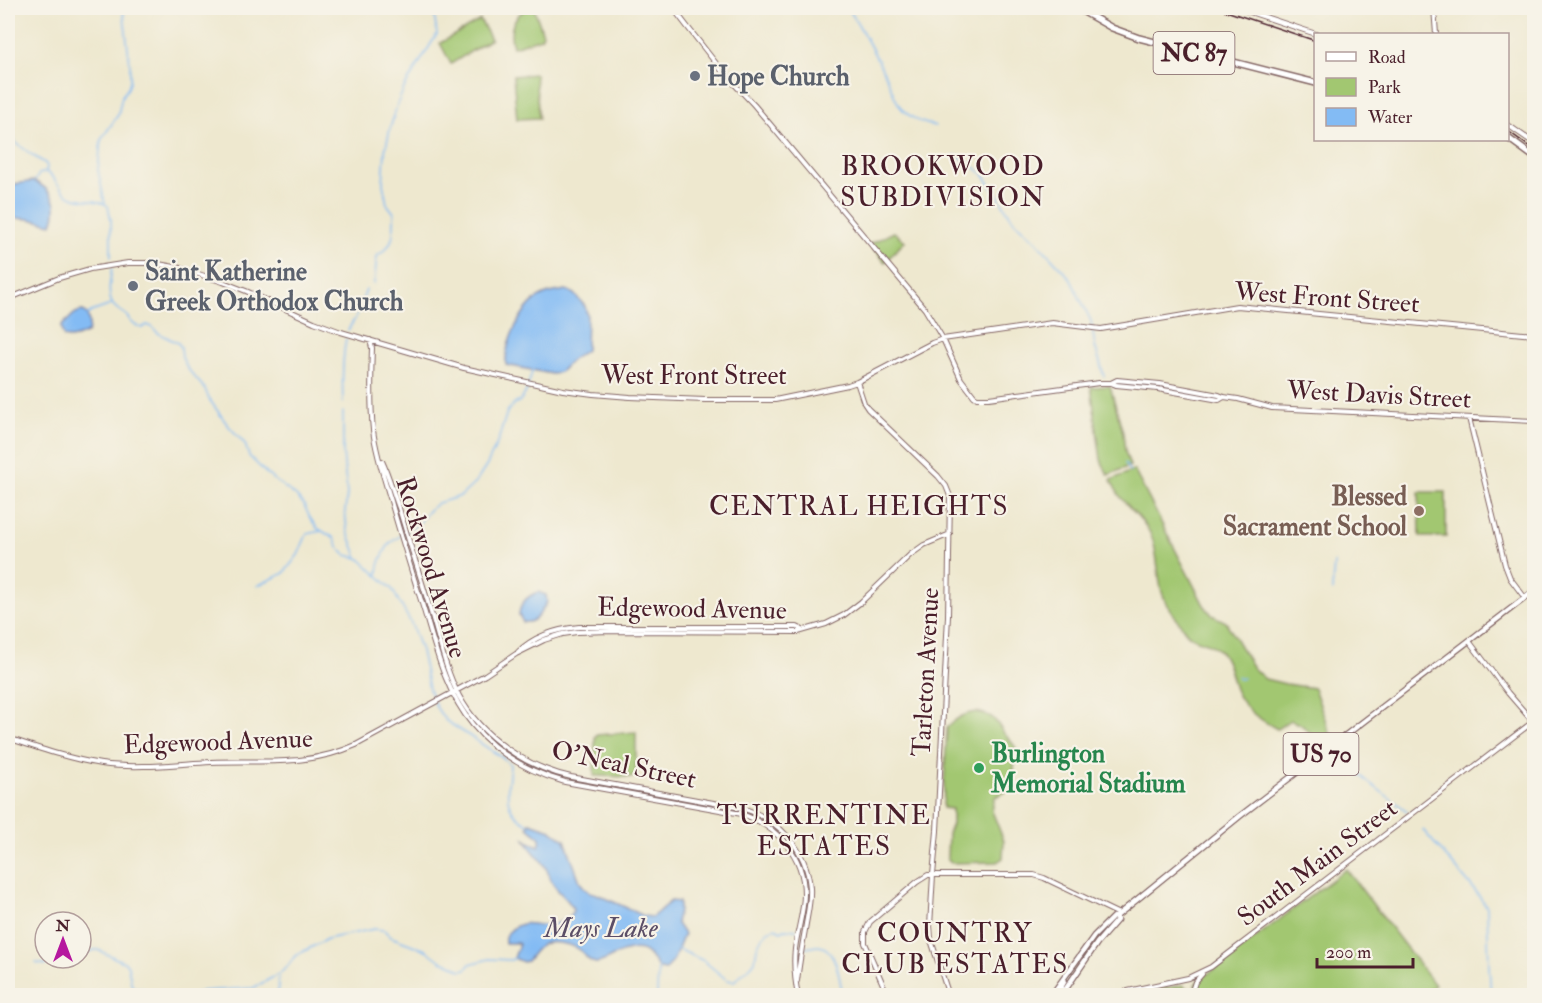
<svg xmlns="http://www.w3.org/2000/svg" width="1542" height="1003" viewBox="0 0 1542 1003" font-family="'IM FELL Double Pica',serif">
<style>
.green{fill:#a2c771;stroke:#76734e;stroke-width:1.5}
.water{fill:#83bbf4;stroke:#666d90;stroke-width:1.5}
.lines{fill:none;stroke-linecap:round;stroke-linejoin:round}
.stream{stroke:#83bbf4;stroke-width:1.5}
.tertiary-casing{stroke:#836564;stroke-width:6}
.primary-casing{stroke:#836564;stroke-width:7}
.trunk-casing{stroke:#836564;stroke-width:8}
.tertiary{stroke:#fff;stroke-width:4}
.primary{stroke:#fff;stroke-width:4.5}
.trunk{stroke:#fff;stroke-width:5}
.rail{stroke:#4a1f2b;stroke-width:1.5}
.worship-dot{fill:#6b7280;stroke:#f7f3e8;stroke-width:2}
.education-dot{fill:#8d6e63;stroke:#f7f3e8;stroke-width:2}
.leisure-dot{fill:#2e9e5b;stroke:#f7f3e8;stroke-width:2}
.labels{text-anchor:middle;stroke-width:4.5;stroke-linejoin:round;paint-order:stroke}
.shield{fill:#f7f3e8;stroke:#7e5f64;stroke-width:1.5}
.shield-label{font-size:24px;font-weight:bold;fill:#4a1f2b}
.worship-label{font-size:26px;font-weight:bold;fill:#5b616d;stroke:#f7f3e8;text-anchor:start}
.street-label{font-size:26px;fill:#4a1f2b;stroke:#f7f3e8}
.education-label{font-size:26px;font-weight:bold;fill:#785e54;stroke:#f7f3e8;text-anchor:end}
.leisure-label{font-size:26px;font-weight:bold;fill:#27864d;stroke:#f7f3e8;text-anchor:start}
.neighbourhood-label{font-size:27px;letter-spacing:1.5px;fill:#4a1f2b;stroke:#f7f3e8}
.water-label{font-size:27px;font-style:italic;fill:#5b4e67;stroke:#f7f3e8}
</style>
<rect width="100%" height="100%" fill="#f7f3e8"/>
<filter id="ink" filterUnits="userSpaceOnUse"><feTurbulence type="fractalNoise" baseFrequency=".0167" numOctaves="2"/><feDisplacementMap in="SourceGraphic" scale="12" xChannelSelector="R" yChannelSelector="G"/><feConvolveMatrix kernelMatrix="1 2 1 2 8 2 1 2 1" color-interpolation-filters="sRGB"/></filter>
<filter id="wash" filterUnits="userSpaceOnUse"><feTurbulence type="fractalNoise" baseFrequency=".008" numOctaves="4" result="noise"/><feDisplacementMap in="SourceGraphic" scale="24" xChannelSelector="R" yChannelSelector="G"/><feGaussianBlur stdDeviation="1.35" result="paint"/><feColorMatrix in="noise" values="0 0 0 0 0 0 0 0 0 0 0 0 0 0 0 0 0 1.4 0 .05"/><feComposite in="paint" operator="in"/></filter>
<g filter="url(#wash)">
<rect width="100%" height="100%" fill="#eee8cf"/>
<path class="green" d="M528 8H534L543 34 541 38 513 47C508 30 513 16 528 8Z
M480 20 491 39 451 64 440 43Z
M535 74 539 118 517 119 513 76Z
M894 232 905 241 885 262 870 244Z
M1110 386 1123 433 1125 451 1130 466 1108 475 1101 460 1091 387Z
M1134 470 1204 605 1212 615 1226 622 1253 668 1265 679 1286 684 1314 688 1332 739 1325 745 1300 724 1290 720 1277 729C1259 719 1243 709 1235 689 1231 678 1230 665 1223 655 1210 637 1194 646 1183 628 1175 616 1164 603 1161 588 1157 571 1158 551 1151 535 1145 521 1131 510 1122 499 1117 493 1114 486 1111 480Z
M1419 492H1446V537H1420Z
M976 712C993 715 994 718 1003 732 1007 737 1012 742 1016 748L1012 789 995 797 992 811 1004 841 1003 858 997 862 952 863 947 858 948 834 952 824V809L943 808 947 727C955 719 965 713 976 712Z
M636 732V774L633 777 594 776 595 737 596 735Z
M1346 869 1435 985 1421 996H1204L1197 988 1195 985 1197 982Z
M1183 985 1195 995H1126L1132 994Z"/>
<path class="water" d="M34 181C53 190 60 205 52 224L29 219 14 218 8 216V185Z
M565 290 569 291 574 294 585 306 587 315 586 350C582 353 578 356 573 359 565 365 563 373 552 374L506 365C504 344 522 305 542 296 549 292 557 292 565 290Z
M83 311C89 314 90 326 88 332 81 335 72 340 64 337 59 326 61 326 69 319 74 314 75 312 83 311Z
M538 592 546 595 547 602C541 612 536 624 523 622L519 615C520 603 527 596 538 592Z
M530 823 551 830 565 840 580 882 585 889 590 892 597 894 644 916 652 917 671 901 679 902V911L676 922 684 934 674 959 666 970 659 969C655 964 652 958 648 954 639 945 622 951 613 956 607 959 602 963 596 963 588 962 586 956 582 952 577 947 571 945 565 944 542 940 541 943 527 961L523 962 514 958 519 944 517 943H505C504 937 505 935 510 931 513 928 517 925 522 924 528 922 534 925 541 925 552 926 569 922 573 910 571 901 561 895 556 888 550 881 549 873 545 866 539 856 530 850 525 839L531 843 539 846C544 837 535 833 529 828L528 826Z"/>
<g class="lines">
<path class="stream" d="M848 8C863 31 876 56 888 81 893 91 895 102 903 110 913 120 923 124 936 126
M8 131 15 142 32 155 46 164 47 167 46 172C54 175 59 190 70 196 82 202 97 198 108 206L111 220V257
M953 156H959L967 161 984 175 1014 221 1035 240 1070 278 1091 321 1095 346 1104 376
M35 181 39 174 46 172
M105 204 98 170 101 140 118 115 122 96 128 88 130 82V65L123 8
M112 269C110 279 106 299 115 307 119 311 123 312 127 316 131 322 134 326 142 328L147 325 152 327 158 333 178 343 181 347 182 357 187 368 205 389 209 399 227 424 245 444 249 456 269 476 296 496 304 505 310 518 317 528 334 538 339 548 346 555 359 558 392 589 411 623 421 651 429 689 436 707 445 720 503 758 510 764C509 790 499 808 528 824
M374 284 377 256C395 245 394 233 394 213L387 204 383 184 385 151 390 129 397 105 404 88 437 34 433 8
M86 316 91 312 111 305
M348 330 357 315 366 290
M343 403C342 381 342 360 346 339
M343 412V453L347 494 345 511 347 530 358 558
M1125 463 1130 472
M378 574C378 564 384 551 390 543L419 523 429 510 438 503 461 496 476 482 487 465 498 441 507 412 514 404 520 401 526 392 533 369
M257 586 284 573 298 555 307 534 321 531
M1332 591 1334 563
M1237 677 1239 679 1243 678
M1334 752 1367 781 1407 811
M1423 830 1472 887 1487 907 1489 965 1491 996
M805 948C811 948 816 944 823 947 837 952 840 982 843 996
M678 949 704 961 727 980 734 981 751 966 755 961 757 947 762 937 768 931 775 928 781 931 785 929 796 930
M81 952 84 954 94 950H98L126 963 128 966 132 987 146 990 155 996
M36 963 46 965 60 958
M191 996 203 991 253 988 279 974 287 967 295 956 327 939 374 929 384 930 391 937 426 950 441 961 451 964 461 970 466 969 470 964 489 959 511 960 515 958
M277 996 279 975
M657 996 658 967"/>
</g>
</g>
<g filter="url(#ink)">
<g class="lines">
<g class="tertiary-casing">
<path id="tertiary" d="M673 8 686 25 722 71 754 105 925 309 943 339 961 379 974 396 977 398H989L1099 383H1111L1116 385 1158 389 1219 400 1224 397
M1238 8 1316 34
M1434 8 1436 34
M1508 125 1534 143
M8 299 59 278 90 269 128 263H153L180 268 223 282 246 291 314 322 341 332 464 368 563 390 593 394 630 397 705 400H775L848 385 857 382 932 343 943 339 1052 323 1101 329 1237 306 1534 335
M370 340 372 348C371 375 370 403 373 430 376 454 384 478 391 501 399 530 408 559 417 588 433 634 441 687 473 725 497 754 529 772 565 782L742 814C777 827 804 854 804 894 804 912 797 931 795 949 793 965 795 980 798 996
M857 382 864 403 868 409 938 476 946 486 950 496 948 616 937 831 933 875 930 926 931 940 949 996
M1111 383 1117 380 1160 384 1219 395 1224 397 1238 399 1272 408 1534 421
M1469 418 1505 565 1510 578 1525 598
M382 461C389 476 393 492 399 508 409 542 420 575 430 609 439 638 445 669 459 696 481 737 526 767 571 777L741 808C778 818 807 849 810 888 811 902 807 916 805 930 802 947 799 964 797 981
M1469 641 1508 693 1534 723
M518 652C534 636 558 629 579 627H797L801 629
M8 738C38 748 69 759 101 764 137 769 175 764 211 762 263 760 307 767 356 745L485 675 516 654 544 640 563 634 577 632 611 631 798 632 826 624 844 615 861 602 910 555 924 545 950 534
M1193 988 1195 982 1202 974
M888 996 865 943V932L870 922 917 882 928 875H1034L1044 878 1119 914
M1105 996 1188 978 1211 967 1534 721"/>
</g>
<g class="primary-casing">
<path id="primary" d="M1051 996 1094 936 1113 917H1116L1119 914 1240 816 1534 591
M1056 996 1064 982
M1061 996 1097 943 1117 920 1116 917"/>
</g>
<g class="trunk-casing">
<path id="trunk" d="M1077 8 1112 28 1139 38 1316 83
M1508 138 1534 157"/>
</g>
<use href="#tertiary" class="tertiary"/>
<use href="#primary" class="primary"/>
<use href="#trunk" class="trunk"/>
<path class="rail" d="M1217 8 1316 41
M1508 131 1534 150"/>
</g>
</g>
<g class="worship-dot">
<circle cx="695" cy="76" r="6"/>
<circle cx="133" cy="286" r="6"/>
</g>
<circle class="education-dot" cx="1419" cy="511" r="6"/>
<circle class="leisure-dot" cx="979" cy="768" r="6"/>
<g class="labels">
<g class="shield">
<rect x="1153.5" y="32" width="81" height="42" rx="4.5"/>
<rect x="1283.5" y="733" width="75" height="42" rx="4.5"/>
</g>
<g class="shield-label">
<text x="1194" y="61">NC 87</text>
<text x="1321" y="762">US 70</text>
</g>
<g class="worship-label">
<text x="707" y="85">Hope Church</text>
<text x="145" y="280">Saint Katherine<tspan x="145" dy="30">Greek Orthodox Church</tspan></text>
</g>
<g class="street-label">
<text transform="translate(1327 297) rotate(4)" y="9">West Front Street</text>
<text x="694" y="384">West Front Street</text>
<text transform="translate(1379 394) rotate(3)" y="9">West Davis Street</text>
<text transform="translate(432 567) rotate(73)" y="9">Rockwood Avenue</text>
<text transform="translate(692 608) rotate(1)" y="9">Edgewood Avenue</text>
<text transform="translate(925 672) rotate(-87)" y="9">Tarleton Avenue</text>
<text transform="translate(218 741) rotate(-2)" y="9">Edgewood Avenue</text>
<text transform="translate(624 764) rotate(12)" y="9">O'Neal Street</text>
<text transform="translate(1317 862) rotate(-37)" y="9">South Main Street</text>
</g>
<g class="education-label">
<text x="1407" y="505">Blessed<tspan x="1407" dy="30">Sacrament School</tspan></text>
</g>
<g class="leisure-label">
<text x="991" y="762">Burlington<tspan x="991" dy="30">Memorial Stadium</tspan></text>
</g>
<g class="neighbourhood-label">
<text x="943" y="175">BROOKWOOD<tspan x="943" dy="31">SUBDIVISION</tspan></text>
<text x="859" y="515">CENTRAL HEIGHTS</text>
<text x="824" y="824">TURRENTINE<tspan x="824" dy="31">ESTATES</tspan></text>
<text x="955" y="942">COUNTRY<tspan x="955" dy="31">CLUB ESTATES</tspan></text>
</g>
<g class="water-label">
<text x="601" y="937">Mays Lake</text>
</g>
</g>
<rect width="1542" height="1003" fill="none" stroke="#f7f3e8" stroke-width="30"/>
<rect x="1314" y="33" width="195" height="108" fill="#f7f3e8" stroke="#b29e9c" stroke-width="1.5"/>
<rect x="1326" y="52" width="30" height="9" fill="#ffffff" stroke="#b29e9c" stroke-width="1.5"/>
<text x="1368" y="63" font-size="18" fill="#4a1f2b">Road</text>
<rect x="1326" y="78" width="30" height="18" fill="#a2c771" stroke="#b29e9c" stroke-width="1.5"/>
<text x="1368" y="93" font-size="18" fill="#4a1f2b">Park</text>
<rect x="1326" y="108" width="30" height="18" fill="#83bbf4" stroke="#b29e9c" stroke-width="1.5"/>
<text x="1368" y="123" font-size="18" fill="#4a1f2b">Water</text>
<g transform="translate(63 940)"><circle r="28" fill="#f7f3e8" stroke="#b29e9c" stroke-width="1.5"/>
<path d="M0-4.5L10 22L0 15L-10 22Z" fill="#b5179e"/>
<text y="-9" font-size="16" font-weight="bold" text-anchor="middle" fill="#4a1f2b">N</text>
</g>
<path d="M1317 958v9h96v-9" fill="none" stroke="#4a1f2b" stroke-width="3"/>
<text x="1326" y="958" font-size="18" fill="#4a1f2b" stroke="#f7f3e8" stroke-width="4.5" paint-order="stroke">200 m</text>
</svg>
